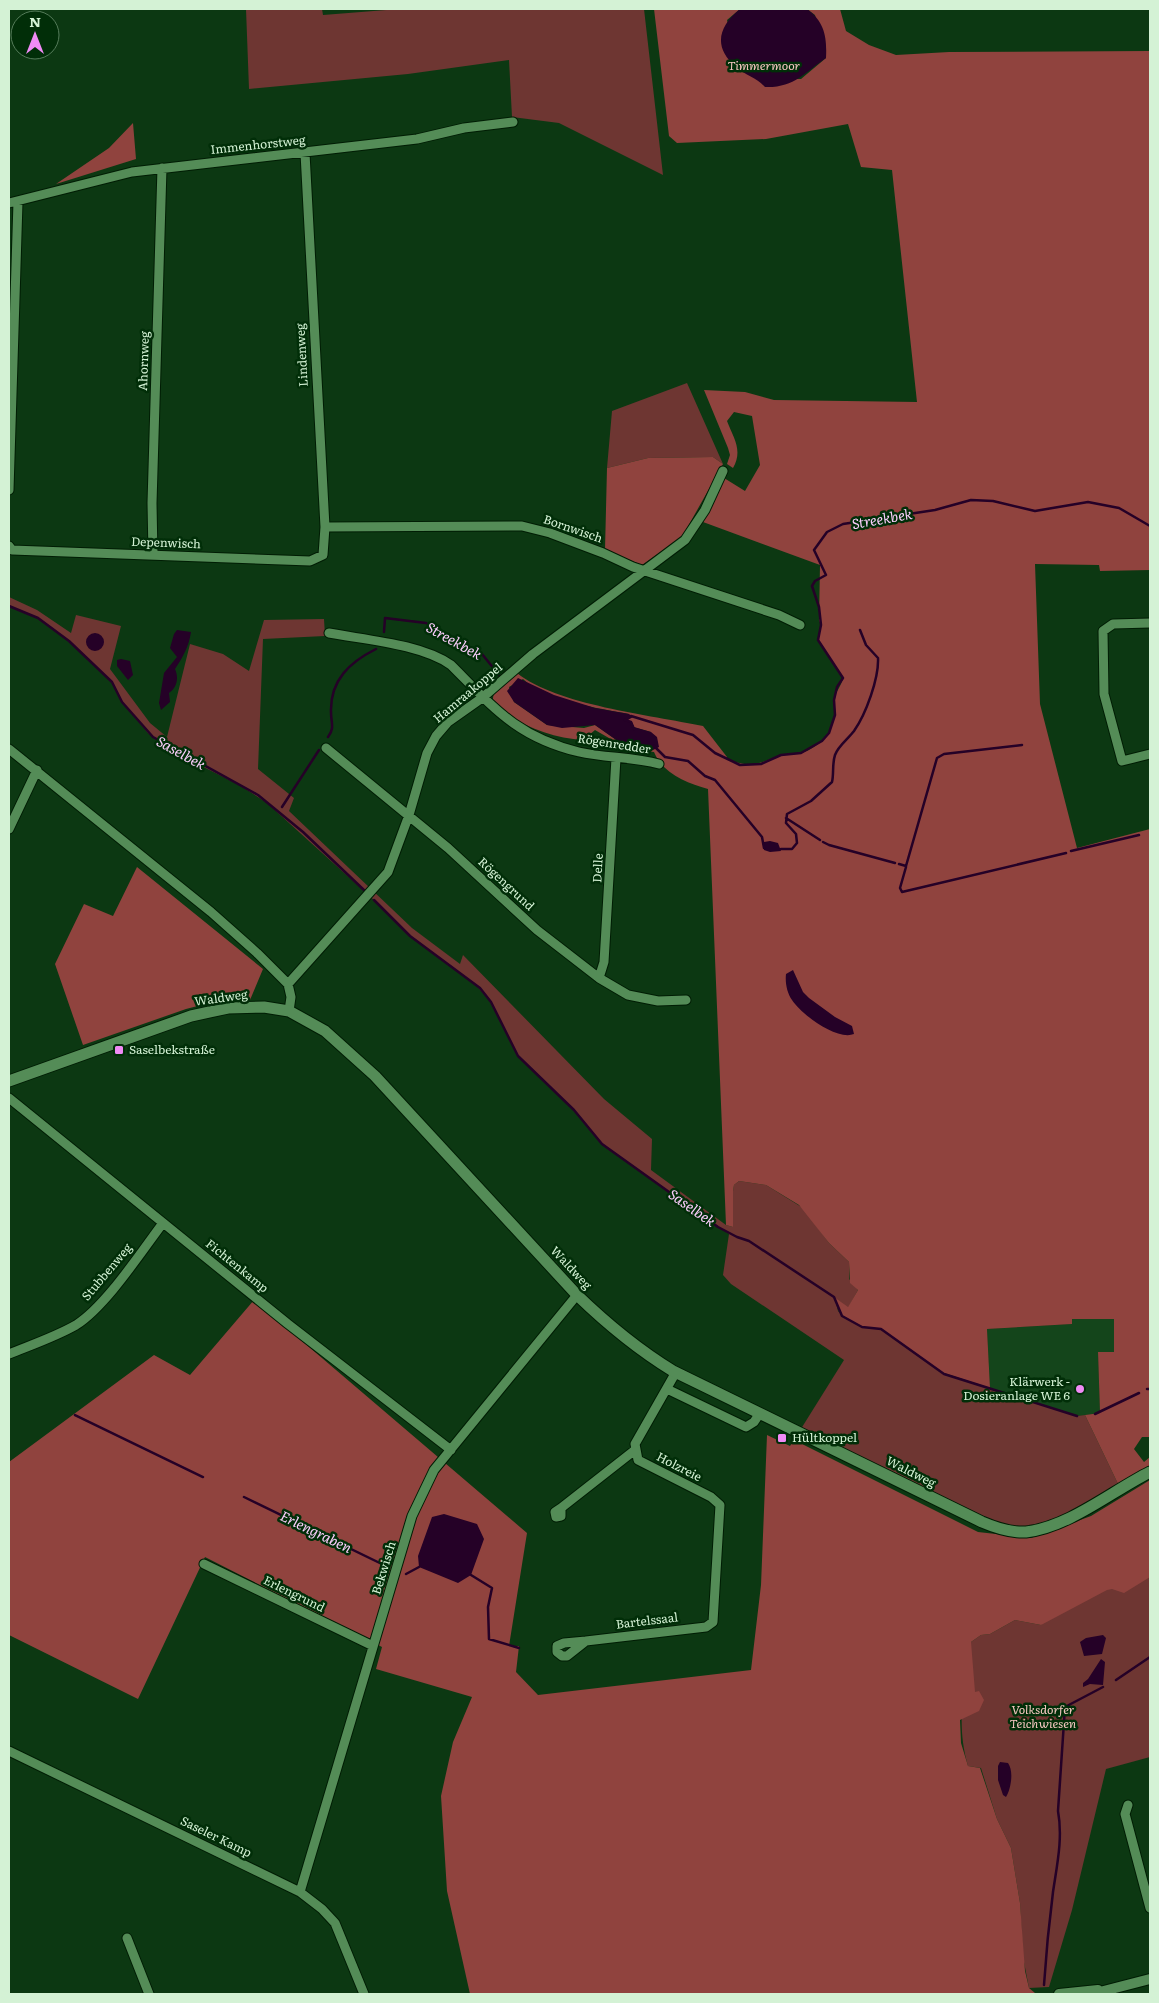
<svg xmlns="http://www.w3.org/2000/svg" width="1159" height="2003" viewBox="0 0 1159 2003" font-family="Literata,serif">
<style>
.built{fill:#14451b}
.green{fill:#6e3632}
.forest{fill:#90433e;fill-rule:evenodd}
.water{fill:#250127}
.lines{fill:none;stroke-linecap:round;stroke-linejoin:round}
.stream{stroke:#250127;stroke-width:2.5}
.minor-casing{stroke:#011d04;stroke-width:11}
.tertiary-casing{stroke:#011d04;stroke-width:12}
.secondary-casing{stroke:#011d04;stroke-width:13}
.minor{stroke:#548c57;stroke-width:9}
.tertiary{stroke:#548c57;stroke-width:10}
.secondary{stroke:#548c57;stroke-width:11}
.poi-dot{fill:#f08bf5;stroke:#012e08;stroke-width:2}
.labels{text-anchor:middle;stroke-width:5;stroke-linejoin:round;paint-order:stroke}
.park-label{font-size:12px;font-style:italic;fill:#f5c7c1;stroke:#012e08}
.street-label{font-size:12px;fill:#d4f2d5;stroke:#012e08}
.poi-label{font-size:12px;fill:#d4f2d5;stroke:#012e08;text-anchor:start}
.water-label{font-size:14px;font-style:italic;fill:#fdcffe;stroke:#012e08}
</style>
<rect width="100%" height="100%" fill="#0c3812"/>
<path class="built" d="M1072 1319H1114L1115 1352H1098L1100 1413 1077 1416 990 1388 987 1329 1072 1324Z"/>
<path class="green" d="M246 9H322L323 15 399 9H644L663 175 559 123 512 117 509 60 408 74 249 89Z
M687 383 723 464 713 457 648 458 607 468 612 411Z
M9 597 37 610 71 633 76 615 121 626 110 669 150 723 167 737 190 644 223 654 249 671 264 620 324 619 325 636 263 639 258 769 294 798 289 811 412 928 460 964 463 955 604 1099 652 1139 651 1170 726 1225 733 1227V1191L734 1185 739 1181 766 1185 803 1208 829 1243 849 1262V1279L858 1290 848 1308 835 1299 838 1311 842 1316 862 1327 881 1329 938 1371 1077 1416 1085 1415 1120 1488 1067 1518 1015 1532 799 1432 844 1360 731 1284 723 1275 729 1234 602 1144 574 1110 518 1056 489 1000 476 985 410 936 374 900 267 803 241 786 178 754 148 733 122 702 112 682 69 641 38 618 9 606Z
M1150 1486V1757L1106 1769 1072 1910 1049 1987 1029 1988 1023 1957 1020 1903 1011 1848 997 1819 981 1768 968 1766C955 1721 965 1687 971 1642L981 1635 990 1634 1015 1620 1041 1625Z"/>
<path class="forest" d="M654 9H740L727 20 737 68 758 79H801L826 58 815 15 807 9H840L846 31 869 45 896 55 949 52 1150 51V570L1100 571 1099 565 1035 564 1040 704 1077 848 1150 829V1437H1142L1134 1449 1144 1462 1150 1457V1472L1120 1488 1085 1415 1100 1413 1098 1352H1114V1319H1072V1324L987 1329 990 1388 938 1371 881 1329 862 1327 840 1314 834 1297 848 1307 858 1290 850 1283 849 1262 829 1243 799 1205 766 1185 739 1181 734 1185 733 1191V1227L726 1225 708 789C687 783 663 774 654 752L628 749 595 730 583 740C551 738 516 725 493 702 491 689 508 680 517 673 557 705 650 715 703 726L727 757V759C750 768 756 765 778 756 785 753 794 755 801 753 819 748 833 732 835 714 836 709 833 704 834 699 836 691 842 685 843 678L818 640 821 625 819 620 820 565 703 522 724 478 745 491 760 465 752 416 734 412 727 421C734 439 743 450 733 468L727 464 730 455 728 448 704 390 745 392 774 400 917 402 892 170 861 167 848 124 766 139 677 143 669 136ZM523 679C546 701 598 708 629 714L627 720 633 727 651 732 653 750 622 744 595 725 584 728 547 725 514 702 509 687Z
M133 123 136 159 56 184 109 148Z
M713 457 723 464 682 537 642 565 605 550 607 468 648 458Z
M137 867 263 969 250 1000 217 1001 186 1009 83 1045 55 964 84 904 113 916Z
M254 1300 527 1533 509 1646H519L516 1672 538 1695 751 1670 761 1585 767 1435 790 1446 794 1440 978 1532 1031 1538 1091 1516 1150 1480V1577L1124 1593 1112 1589 1107 1590 1041 1625 1015 1620 990 1634 981 1635 971 1642 975 1692 979 1691 984 1700 979 1711 960 1720 961 1743 968 1766 980 1768 997 1819 1011 1848 1020 1903 1025 1971 1029 1988 1035 1993 470 1994 447 1891 441 1796 453 1742 472 1697 376 1669 382 1647 205 1557 138 1699 9 1635V1462L154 1355 190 1375Z"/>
<path class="water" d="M740 9H807C825 22 827 38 826 58 804 73 794 88 765 87 757 78 745 75 736 67 713 47 718 27 740 9Z
M177 630 191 632C189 646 183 657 175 669 179 678 177 688 169 693L170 702 161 710 159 703 164 673 177 657 170 648 174 634Z
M86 642a9 9 0 1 1 18 0a9 9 0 1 1-18 0Z
M121 659 130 661 133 675 128 680 117 666V660Z
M518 678 554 695 595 708 629 714 633 717 628 720 632 722 634 727 651 732 657 737 659 747 653 750 622 744 595 725 562 728 547 725 514 702 507 691Z
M770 841 778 843 781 851 770 852 764 850V842Z
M793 970 803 992 809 998 835 1017 852 1026 854 1034C837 1041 801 1014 792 1000 787 993 785 983 786 974Z
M444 1514 477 1524 484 1539 471 1575 458 1583 419 1567 418 1556 432 1517Z
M1103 1635 1106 1638 1102 1654 1084 1656 1080 1642 1086 1638Z
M1101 1659 1105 1662 1103 1685 1090 1684 1083 1687V1683L1088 1679Z
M1000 1762 1008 1763C1014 1771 1011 1789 1006 1797L1003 1795 998 1780V1766Z"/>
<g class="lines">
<path class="stream" d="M9 606 38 618 69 641 112 682 122 702 153 737 258 795 303 832 365 891
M384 632 385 618 426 623 482 654 499 675
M631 716 693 735 715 753 740 765 761 764 781 755 801 753 822 741 829 733 835 715 834 700 837 687 843 678 818 640 821 625 819 607 812 586 815 581 826 575 814 550 827 532 843 524 935 510 971 500 993 501 1035 511 1088 502 1119 508 1150 526
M625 720 631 722 634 729
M328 737C335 728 331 723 331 712 330 680 350 662 376 649
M654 746 665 757 688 761 705 776 715 780 762 837 764 848
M282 807 319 750
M786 818 820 840
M823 842 829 845 895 863
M781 849H792L797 843 796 834 786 823 787 814 811 801 832 782C834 774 832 764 835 755 838 746 848 739 854 731 866 714 879 678 878 658L866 645 860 630
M1071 851 1139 835
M899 864 906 866 937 758 944 754 1022 745
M906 867 900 888 902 892 1066 853
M374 900 410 936 480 988 491 1002 518 1056 574 1110 602 1144 718 1227 737 1237 749 1241 834 1297 842 1316 862 1327 881 1329 944 1374 1077 1416
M1147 1389H1150
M1095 1414 1139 1393
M75 1415 203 1477
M244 1497 388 1567
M406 1574 419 1567
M471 1575 492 1588 488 1607 489 1639 519 1648
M1116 1680 1150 1657
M1044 1985C1046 1954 1049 1923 1053 1892 1057 1865 1063 1838 1058 1811L1065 1707 1103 1687"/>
<g class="minor-casing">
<path id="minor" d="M9 203 132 172 417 139 464 128 513 122
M9 490 18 202
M325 527 522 526 550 533 603 553 633 567 779 615 800 625
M9 546 12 550 310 561 323 555 325 527 305 153
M153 555 152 503 162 168
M1150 623 1113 624 1103 631 1104 694 1122 761 1150 754
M329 633C366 640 421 644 451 665 494 708 517 737 579 752 606 758 633 757 659 764
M326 748 448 848 537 930 599 978 628 995 658 1001 686 1000
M9 749 211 912 257 953 288 984 291 997 289 1011
M9 829 37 770
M599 978 604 962 616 758
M288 984 388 872 409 815 427 753 436 736 448 722 482 698 533 654 685 540 705 510 723 471
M9 1098 288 1324 451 1450
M9 1354C31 1345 55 1337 76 1325 106 1306 141 1252 163 1223
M667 1389 746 1427 754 1422 760 1413
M561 1508 635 1450
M561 1508V1516L556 1517 555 1512Z
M204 1564 373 1646
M586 1641 706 1627 713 1622 720 1505 711 1497 638 1460 635 1444 676 1372
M586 1641 567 1656H562L557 1652V1646L564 1643Z
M9 1751 300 1892 322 1909 335 1923 364 1994
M1128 1805 1125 1814 1150 1908
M300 1892 412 1516 434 1470 577 1295
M127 1938 149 1994"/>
</g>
<g class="tertiary-casing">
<path id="tertiary" d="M1059 1994 1098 1990
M1092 1994 1150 1979"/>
</g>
<g class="secondary-casing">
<path id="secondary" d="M9 1081 191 1016 228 1008 264 1007 289 1011 325 1031 375 1076 577 1295C607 1324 637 1349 673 1371L982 1522C996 1528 1011 1533 1026 1532 1069 1527 1112 1491 1150 1472"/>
</g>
<use href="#minor" class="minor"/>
<use href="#tertiary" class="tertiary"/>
<use href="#secondary" class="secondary"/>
</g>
<g class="poi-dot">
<rect x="114" y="1045" width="10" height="10" rx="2.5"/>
<circle cx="1080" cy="1389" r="5"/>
<rect x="777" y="1433" width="10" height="10" rx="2.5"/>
</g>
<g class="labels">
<g class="park-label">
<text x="764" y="70">Timmermoor</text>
<text x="1043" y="1714">Volksdorfer<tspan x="1043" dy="14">Teichwiesen</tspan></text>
</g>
<g class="street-label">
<text transform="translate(258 145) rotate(-6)" y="4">Immenhorstweg</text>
<text transform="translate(302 355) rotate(-93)" y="4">Lindenweg</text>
<text transform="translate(144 361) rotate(-88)" y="4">Ahornweg</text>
<text transform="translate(573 529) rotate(19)" y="4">Bornwisch</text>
<text transform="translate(166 543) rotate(2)" y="4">Depenwisch</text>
<text transform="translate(468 693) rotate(-40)" y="4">Hamraakoppel</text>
<text transform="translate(614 744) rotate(9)" y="4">Rögenredder</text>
<text transform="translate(598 868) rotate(-87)" y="4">Delle</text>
<text transform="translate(506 884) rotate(43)" y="4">Rögengrund</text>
<text transform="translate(221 998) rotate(-8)" y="4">Waldweg</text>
<text transform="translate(237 1266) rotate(39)" y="4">Fichtenkamp</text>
<text transform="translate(571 1268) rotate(47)" y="4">Waldweg</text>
<text transform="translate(107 1272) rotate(-50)" y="4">Stubbenweg</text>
<text transform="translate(679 1467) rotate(27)" y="4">Holzreie</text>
<text transform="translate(911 1472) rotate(27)" y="4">Waldweg</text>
<text transform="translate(384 1568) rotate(-73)" y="4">Bekwisch</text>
<text transform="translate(294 1594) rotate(26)" y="4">Erlengrund</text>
<text transform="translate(647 1621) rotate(-7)" y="4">Bartelssaal</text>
<text transform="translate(216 1837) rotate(26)" y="4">Saseler Kamp</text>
</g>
<g class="poi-label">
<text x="129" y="1054">Saselbekstraße</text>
<text x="1070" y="1386" text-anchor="end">Klärwerk -<tspan x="1070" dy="14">Dosieranlage WE 6</tspan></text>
<text x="792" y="1442">Hültkoppel</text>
</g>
<g class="water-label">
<text transform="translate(882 519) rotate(-10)" y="5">Streekbek</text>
<text transform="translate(454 641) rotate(29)" y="5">Streekbek</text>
<text transform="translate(181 753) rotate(29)" y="5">Saselbek</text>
<text transform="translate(692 1208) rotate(35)" y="5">Saselbek</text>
<text transform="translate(316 1532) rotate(26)" y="5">Erlengraben</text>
</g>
</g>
<rect width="1159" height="2003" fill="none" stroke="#d4f2d5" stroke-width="20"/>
<g transform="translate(35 35)"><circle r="24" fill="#012e08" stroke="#557c5a"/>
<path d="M0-4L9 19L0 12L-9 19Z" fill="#f08bf5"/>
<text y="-8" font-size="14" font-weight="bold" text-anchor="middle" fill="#d4f2d5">N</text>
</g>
</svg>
